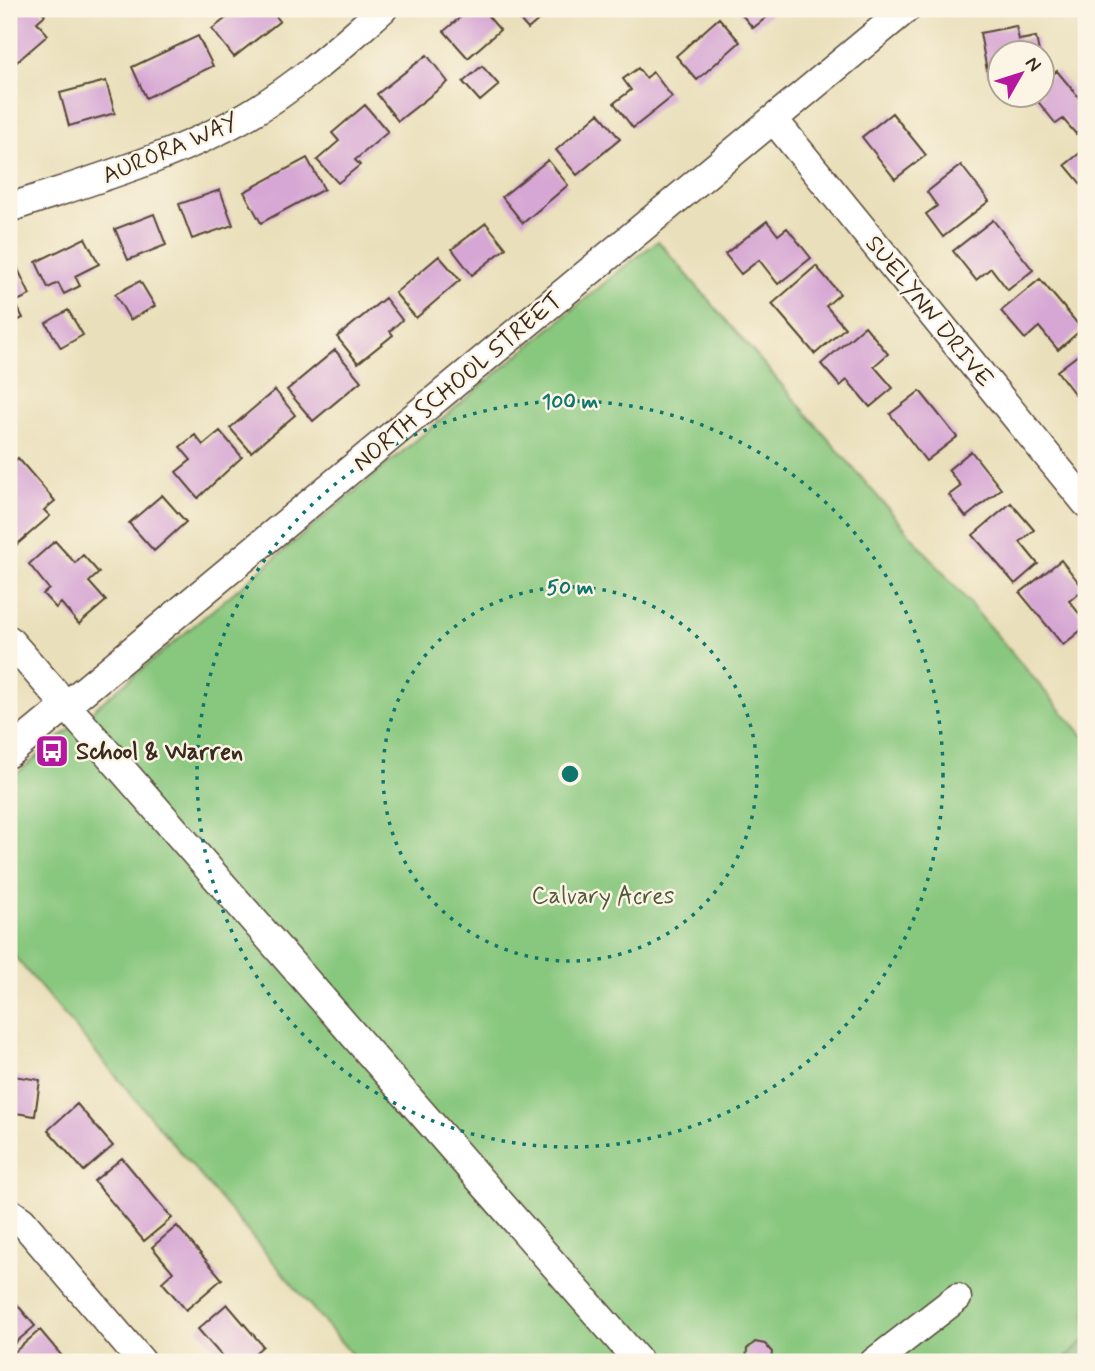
<svg xmlns="http://www.w3.org/2000/svg" width="1095" height="1371" viewBox="0 0 1095 1371" font-family="Mynerve,sans-serif">
<style>
.green{fill:#88c77e;stroke:#62784e;stroke-width:2}
.forest{fill:#6eac6d;stroke:#546b46;stroke-width:2}
.building{fill:#d6a6d4}
.lines{fill:none;stroke-linecap:round;stroke-linejoin:round}
.minor-casing{stroke:#554535;stroke-width:31}
.minor{stroke:#fff;stroke-width:28}
.ring{fill:none;stroke:#0f766e;stroke-width:3.5;stroke-dasharray:3.5 7}
.labels{text-anchor:middle;stroke-width:5;stroke-linejoin:round;paint-order:stroke}
.street-label{font-size:24px;fill:#3b2a1e;stroke:#fcf5e5}
.poi-label{font-size:24px;font-weight:bold;fill:#3b2a1e;stroke:#fcf5e5;text-anchor:start}
.park-label{font-size:24px;fill:#52593b;stroke:#fcf5e5}
.centre{fill:#0f766e;stroke:#fcf5e5;stroke-width:3.5}
.ring-label{font-size:21px;text-anchor:middle;font-weight:bold;fill:#0f766e;stroke:#fcf5e5;stroke-width:5;stroke-linejoin:round;paint-order:stroke}
</style>
<rect width="100%" height="100%" fill="#fcf5e5"/>
<filter id="ink" filterUnits="userSpaceOnUse"><feTurbulence type="fractalNoise" baseFrequency=".0143" numOctaves="2"/><feDisplacementMap in="SourceGraphic" scale="14" xChannelSelector="R" yChannelSelector="G"/><feConvolveMatrix kernelMatrix="1 2 1 2 8 2 1 2 1" color-interpolation-filters="sRGB"/></filter>
<filter id="wash" filterUnits="userSpaceOnUse"><feTurbulence type="fractalNoise" baseFrequency=".00686" numOctaves="4" result="noise"/><feDisplacementMap in="SourceGraphic" scale="28" xChannelSelector="R" yChannelSelector="G"/><feGaussianBlur stdDeviation="1.57" result="paint"/><feColorMatrix in="noise" values="0 0 0 0 0 0 0 0 0 0 0 0 0 0 0 0 0 1.4 0 .05"/><feComposite in="paint" operator="in"/></filter>
<g filter="url(#wash)">
<rect width="100%" height="100%" fill="#e9dfba"/>
<path class="green" d="M658 241 1086 739V1339L1061 1362H358L9 950V780L625 266Z"/>
<path class="forest" d="M1086 1339V1362H1061Z"/>
<g id="blocks">
<path class="building" d="M9 9H13L17 14 22 9H40L45 15 37 22 48 35 12 66 9 62Z
M238 9H270L280 21 234 57 212 29Z
M470 9H482L500 30 468 58 444 31Z
M510 9H551L528 29Z
M737 9H777L753 28Z
M719 18 740 42 697 80 676 56Z
M1016 26 1019 40 1036 37 1039 52H1000V74L988 76 980 33Z
M198 36 213 66 146 98 132 67Z
M427 55 448 82 398 121 377 94Z
M482 66 499 85 480 101 463 82Z
M638 68 646 78 653 72 672 97 633 128 614 103 631 90 623 79Z
M1057 71 1086 106V125L1076 134 1063 119 1056 124 1032 94H1042V83Z
M106 81 115 113 69 126 60 93Z
M365 105 388 132 355 160 360 165 338 183 317 160 339 141 332 133Z
M599 113 620 139 577 175 556 150Z
M892 113 926 155 895 179 862 137Z
M1086 148V190L1065 165Z
M307 158 324 189 261 223 244 192Z
M548 160 568 185 523 223 502 197Z
M961 165 989 201 943 237 926 214 937 206 927 192Z
M220 190 233 225 192 239 179 204Z
M154 214 166 245 128 260 115 229Z
M993 220 1033 270 1008 290 991 268 976 280 953 251Z
M767 221 778 235 787 228 811 258 778 284 759 260 741 274 725 254Z
M486 223 506 248 472 275 452 249Z
M85 238 99 264 75 276 80 286 64 294 58 283 48 288 36 262Z
M439 256 460 280 416 318 395 293Z
M816 266 840 294 826 306 845 328 815 354 772 304Z
M17 267 30 295 15 302 23 318 9 325V271Z
M1040 279 1082 329 1058 350 1039 327 1025 339 1001 311Z
M140 281 155 306 130 320 115 294Z
M385 298 402 320 390 331 393 335 358 363 337 337Z
M68 310 83 335 61 348 46 323Z
M865 326 888 354 874 366 893 388 870 407 847 380 840 386 821 364Z
M1086 349V409L1057 371Z
M335 350 361 381 313 421 287 390Z
M275 390 295 415 251 452 230 428Z
M920 391 957 437 926 461 890 414Z
M220 431 242 457 198 498 176 472 191 460 180 447 195 435 203 445Z
M971 451 1001 489 966 517 949 495 961 486 948 470Z
M18 458 55 501 44 510 50 516 14 547 9 541V466Z
M162 495 186 522 154 551 129 523Z
M1011 503 1034 530 1020 542 1038 564 1015 584 973 535Z
M55 541 75 563 83 555 99 573 89 582 106 601 79 624 61 603 56 608 43 594 49 589 29 564Z
M1061 560 1084 589 1069 601 1086 622V626L1063 645 1020 593Z
M9 1072 13 1073V1076L40 1080 35 1116 9 1112Z
M77 1104 113 1146 84 1171 48 1130Z
M122 1158 172 1218 144 1241 94 1181Z
M177 1226 222 1279 186 1310 162 1282 173 1272 152 1247Z
M10 1296 35 1326 9 1348V1297Z
M227 1304 263 1346 245 1362H227L198 1329Z
M40 1330 67 1362H19L12 1354Z
M755 1342 765 1344 772 1352 771 1362H748L746 1360 747 1349Z
M284 1355 291 1362H275Z"/>
</g>
</g>
<g filter="url(#ink)">
<use href="#blocks" fill-opacity="0" stroke="#554535" stroke-width="2"/>
<g class="lines">
<g class="minor-casing">
<path id="minor" d="M774 120 1086 503
M9 208C86 182 178 156 248 115 298 86 340 47 383 9
M9 640 639 1362
M9 753 906 9
M9 1212 22 1221 142 1362
M874 1362 957 1298"/>
</g>
<use href="#minor" class="minor"/>
</g>
</g>
<g class="ring">
<circle cx="570" cy="774" r="187"/>
<circle cx="570" cy="774" r="373"/>
</g>
<defs>
<g id="bus-square" transform="scale(1.75)"><rect x="-9" y="-9" width="18" height="18" rx="4" fill="#b5179e" stroke="#fcf5e5"/><path d="M-5-6H5V4H4V6H2V4H-2V6H-4V4H-5ZM-3.5-4V0h7V-4ZM-3.5 1.2v1.5H-2V1.2ZM2 1.2v1.5H3.5V1.2Z" fill="#fff"/></g>
</defs>
<g fill-rule="evenodd">
<use href="#bus-square" x="52" y="751"/>
</g>
<g class="labels">
<g class="street-label">
<text transform="translate(170 148) rotate(-23)" y="8">AURORA WAY</text>
<text transform="translate(930 311) rotate(51)" y="8">SUELYNN DRIVE</text>
<text transform="translate(457 381) rotate(-40)" y="8">NORTH SCHOOL STREET</text>
</g>
<g class="poi-label">
<text x="76" y="759">School &amp; Warren</text>
</g>
<g class="park-label">
<text x="603" y="903">Calvary Acres</text>
</g>
</g>
<circle cx="570" cy="774" r="10" class="centre"/>
<g class="ring-label">
<text x="570" y="408">100 m</text>
<text x="570" y="594">50 m</text>
</g>
<rect width="1095" height="1371" fill="none" stroke="#fcf5e5" stroke-width="35"/>
<g transform="translate(1021 74) rotate(51)"><circle r="33" fill="#fcf5e5" stroke="#afa495" stroke-width="2"/>
<path d="M0-5L12 26L0 18L-12 26Z" fill="#b5179e"/>
<text y="-10" font-size="19" font-weight="bold" text-anchor="middle" fill="#3b2a1e">N</text>
</g>
</svg>
